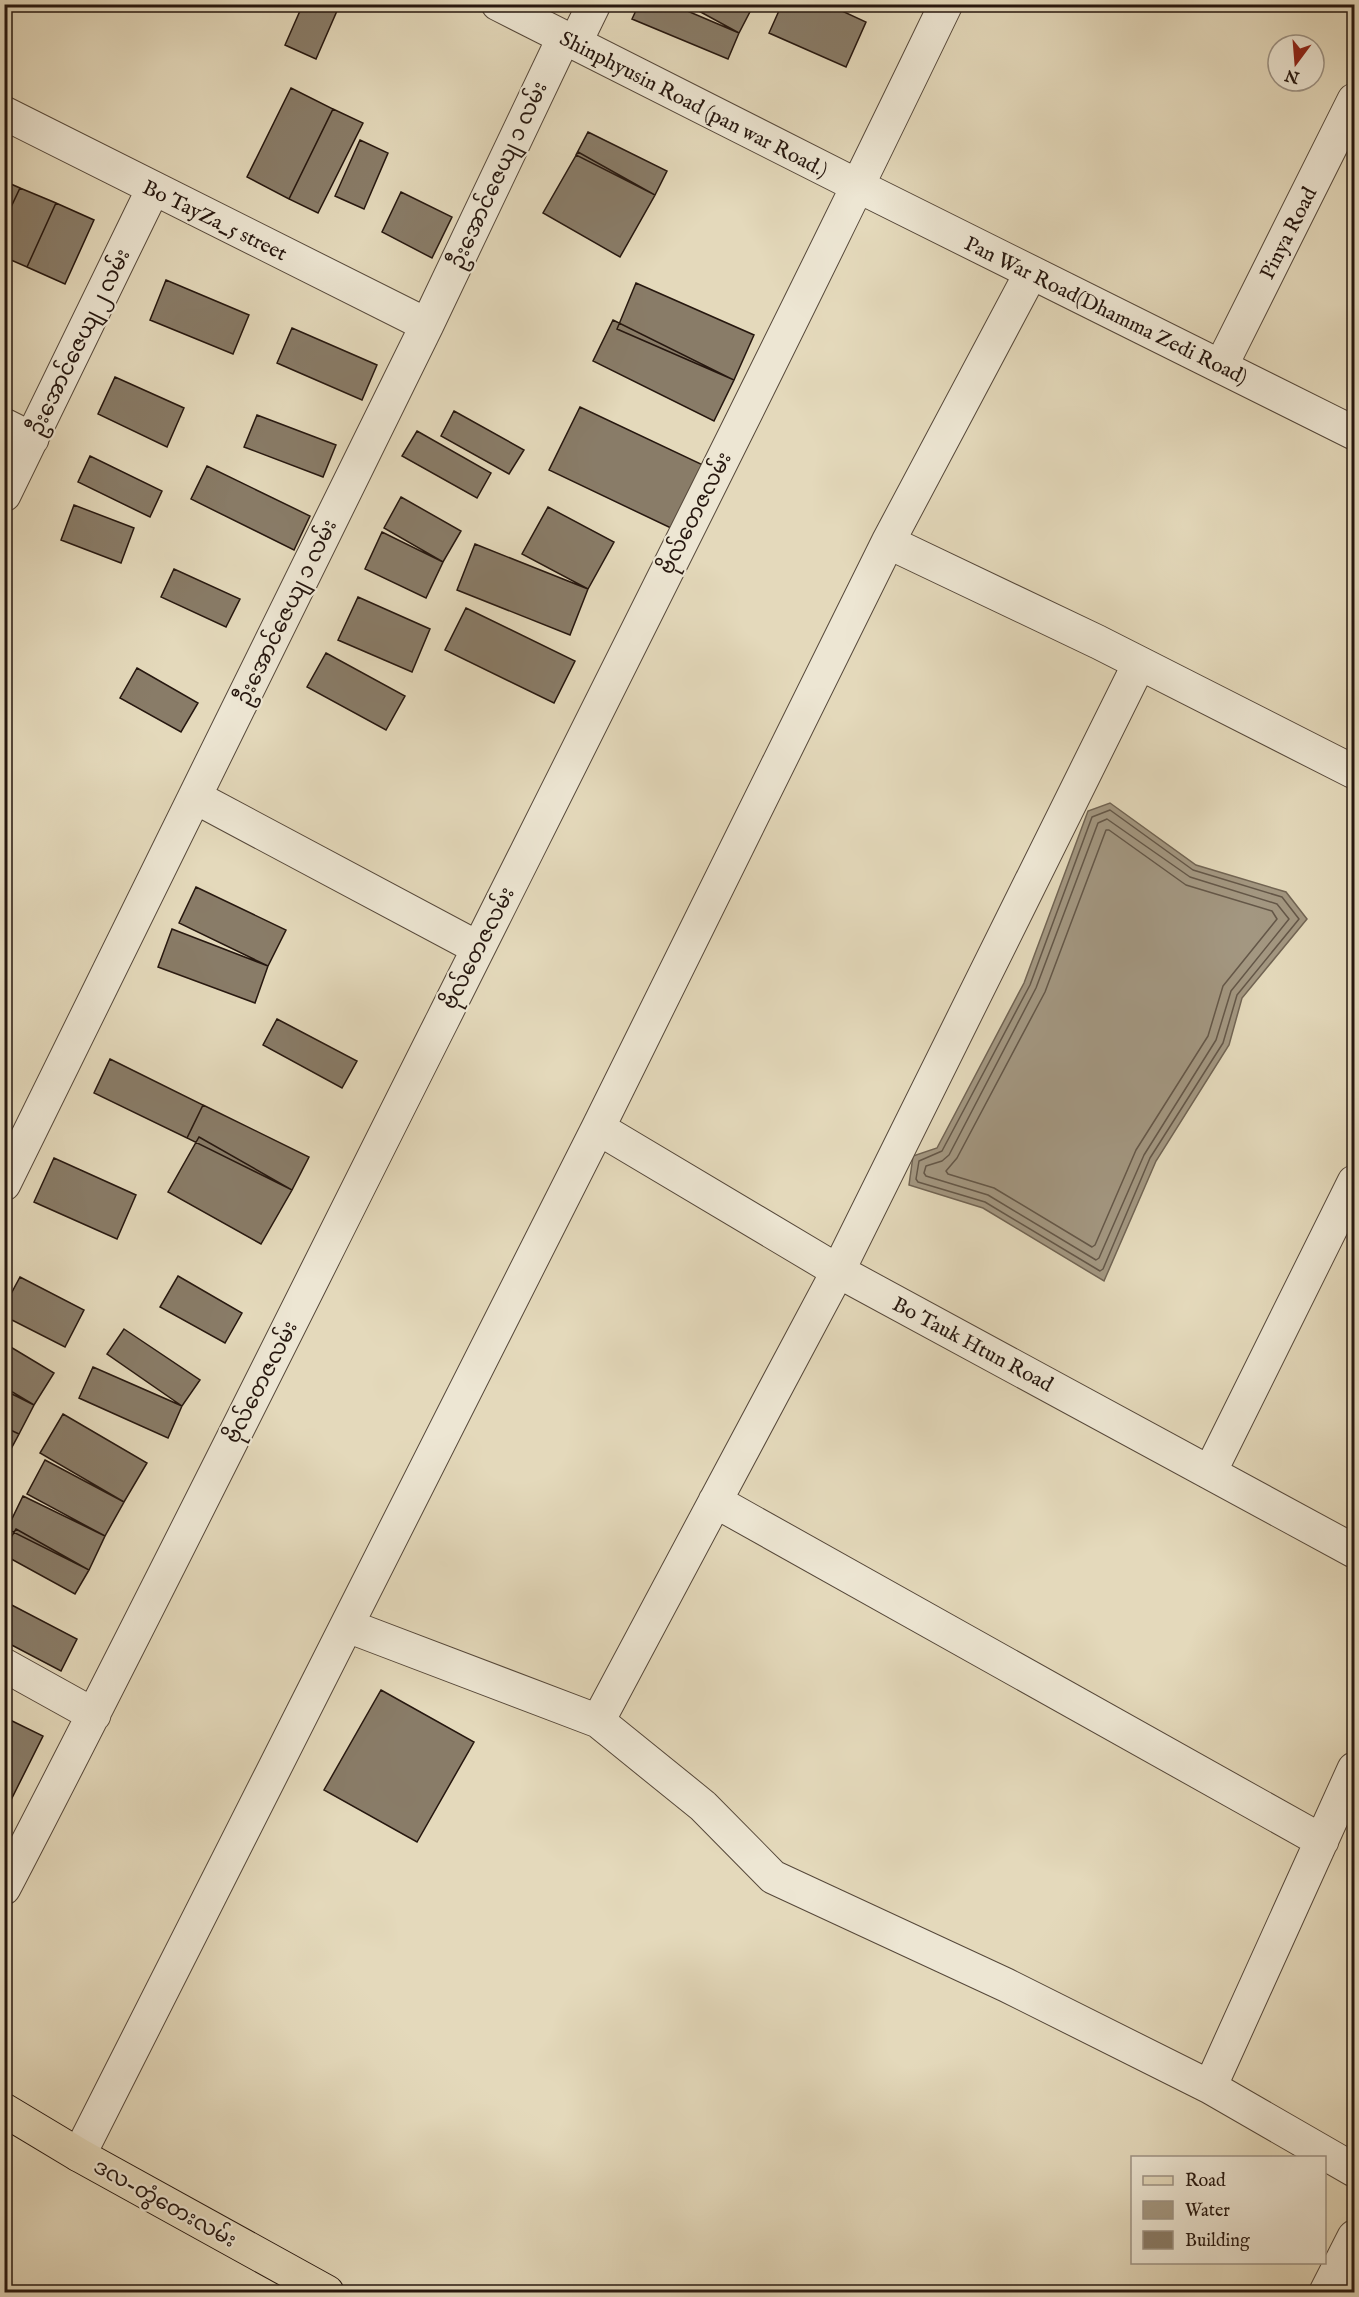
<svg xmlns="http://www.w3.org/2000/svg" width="1359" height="2297" viewBox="0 0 1359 2297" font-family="'IM FELL English','Noto Sans Myanmar',serif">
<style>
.water{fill:#a39781;stroke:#716453;stroke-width:1.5}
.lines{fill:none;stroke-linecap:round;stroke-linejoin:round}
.shore{stroke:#645748;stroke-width:1.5}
.building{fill:#897c68;stroke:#26170f;stroke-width:1.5}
.minor-casing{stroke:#56483a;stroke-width:35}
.major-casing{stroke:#26170f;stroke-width:35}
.minor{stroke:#ede6d3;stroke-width:33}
.major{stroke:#e4d9bb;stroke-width:33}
.labels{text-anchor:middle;stroke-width:4.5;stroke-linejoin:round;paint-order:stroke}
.street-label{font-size:21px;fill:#26170f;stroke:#ede6d3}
</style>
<rect width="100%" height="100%" fill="#e4d9bb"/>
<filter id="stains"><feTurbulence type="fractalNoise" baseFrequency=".00333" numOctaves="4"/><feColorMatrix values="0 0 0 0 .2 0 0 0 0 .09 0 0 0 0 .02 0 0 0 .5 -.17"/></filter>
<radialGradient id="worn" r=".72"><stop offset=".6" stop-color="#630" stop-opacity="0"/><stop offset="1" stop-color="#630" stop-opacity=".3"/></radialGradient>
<path class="water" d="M1110 803 1196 865 1286 892 1307 919 1242 998 1229 1045 1156 1161 1104 1281 983 1208 909 1185 913 1156 937 1148 1024 983 1088 811Z"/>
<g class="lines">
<path class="shore" d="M1110 810 1193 870 1282 897 1299 919 1237 995 1223 1043 1150 1158 1103 1269 1100 1271 985 1202 918 1182 916 1179 919 1161 942 1151 1030 985 1092 817Z
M1107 819 1190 877 1277 904 1289 919 1231 991 1216 1040 1144 1155 1099 1258 1096 1260 988 1195 926 1176 924 1173 926 1166 942 1161 949 1155 1036 988 1098 823Z
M1106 830H1109L1186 885 1272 911 1277 919 1223 986 1208 1036 1136 1150 1095 1245 1092 1247 994 1188 948 1174 946 1171 957 1158 1045 992Z"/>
</g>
<path class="building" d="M303 4H340L316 59 285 45Z
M639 4H671L739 33 728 59 632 19Z
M686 4H754L739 33Z
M782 4H827L866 22 846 67 769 33Z
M291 88 333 109 289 199 247 177Z
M333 109 363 123 318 213 289 199Z
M588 132 667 171 655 195 576 155Z
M360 140 388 153 364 209 335 196Z
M578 152 655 195 620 257 543 213Z
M4 181 20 188 4 222Z
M20 188 56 203 27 267 4 257V222Z
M401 192 452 217 432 258 382 232Z
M56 203 94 220 65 284 27 267Z
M166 280 249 315 233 354 150 320Z
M636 283 754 335 734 380 617 329Z
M613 320 734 380 714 421 593 361Z
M292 328 377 365 362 400 277 363Z
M115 377 184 408 167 447 98 414Z
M580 407 703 465 673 529 549 470Z
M454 411 524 450 509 474 441 436Z
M257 415 336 445 323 477 244 447Z
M417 431 491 473 477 498 402 456Z
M90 456 162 491 150 517 78 482Z
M207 466 310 516 294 550 191 499Z
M401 497 461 531 443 562 384 528Z
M74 505 134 528 121 563 61 540Z
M548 507 614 542 588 589 522 554Z
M382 532 443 562 426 598 365 569Z
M475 544 588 589 570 635 457 590Z
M174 569 240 599 226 627 161 597Z
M358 597 430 629 412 672 338 640Z
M466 608 575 661 554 703 445 650Z
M326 653 405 696 386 730 307 687Z
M137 668 198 703 181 732 120 698Z
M196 887 286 930 268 966 179 923Z
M172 929 268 966 255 1003 158 967Z
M277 1019 357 1061 342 1088 263 1045Z
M110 1059 203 1105 187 1138 94 1093Z
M203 1105 309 1157 292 1190 187 1138Z
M199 1137 292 1190 261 1244 168 1192Z
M54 1158 136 1195 117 1239 34 1202Z
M178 1276 242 1313 225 1343 160 1307Z
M20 1277 84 1310 65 1347 4 1316V1307Z
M124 1329 200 1380 182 1406 107 1354Z
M4 1343 54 1373 34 1405 4 1387Z
M93 1367 182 1406 168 1438 79 1398Z
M4 1390 34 1405 19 1434 4 1427Z
M63 1414 147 1463 124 1502 40 1453Z
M4 1427 19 1434 4 1462Z
M45 1460 124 1502 105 1536 27 1494Z
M23 1496 105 1536 89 1570 7 1529Z
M16 1529 89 1570 75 1594 4 1555V1549Z
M4 1601 77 1639 61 1671 4 1641Z
M381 1690 474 1742 417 1842 324 1790Z
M4 1717 43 1736 4 1814Z"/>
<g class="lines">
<g class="minor-casing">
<path id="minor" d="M498 4 858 186 1354 433
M575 43 594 4
M4 113 427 325
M1221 366 1354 100
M4 425 32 439
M4 495 153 189
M888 542 1098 642 1354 772
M195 797 478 948
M598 1128 838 1271 1354 1551
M4 1184 427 325 564 37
M1210 1472 1354 1182
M715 1501 1322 1841
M348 1626 598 1721 703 1806 773 1877 1006 1985 1210 2087 1354 2170
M4 1665 94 1715
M598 1721 838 1271 1139 664
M4 1888C154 1600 297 1309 443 1019 612 681 782 344 946 4
M1210 2087 1354 1769
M79 2155 598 1128 888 542 1031 273
M1326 2292 1354 2237"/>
</g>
<g class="major-casing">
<path id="major" d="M4 2110 79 2155 327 2292"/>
</g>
<use href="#minor" class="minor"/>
<use href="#major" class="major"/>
</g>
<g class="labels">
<g class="street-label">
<text transform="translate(694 104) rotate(27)" y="7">Shinphyusin Road (pan war Road.)</text>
<text transform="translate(498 175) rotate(-65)" y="7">ဦးအောင်ဇေယျ ၁ လမ်း</text>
<text transform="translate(215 220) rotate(26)" y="7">Bo TayZa_5 street</text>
<text transform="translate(1288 233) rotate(-63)" y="7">Pinya Road</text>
<text transform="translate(1106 310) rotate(26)" y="7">Pan War Road(Dhamma Zedi Road)</text>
<text transform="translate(79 342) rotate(-64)" y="7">ဦးအောင်ဇေယျ ၂ လမ်း</text>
<text transform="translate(695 513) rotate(-63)" y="7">ဗိုလ်တေဇလမ်း</text>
<text transform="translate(286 612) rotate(-64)" y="7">ဦးအောင်ဇေယျ ၁ လမ်း</text>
<text transform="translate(478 948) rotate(-63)" y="7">ဗိုလ်တေဇလမ်း</text>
<text transform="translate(973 1344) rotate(28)" y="7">Bo Tauk Htun Road</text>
<text transform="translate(261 1382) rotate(-63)" y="7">ဗိုလ်တေဇလမ်း</text>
<text transform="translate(165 2203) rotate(29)" y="7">ဒလ-တွံတေးလမ်း</text>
</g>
</g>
<rect width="1359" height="2297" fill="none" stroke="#e4d9bb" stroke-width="24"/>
<rect x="6" y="6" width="1347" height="2285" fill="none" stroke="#26170f" stroke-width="3"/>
<rect x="12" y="12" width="1335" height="2273" fill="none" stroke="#26170f" stroke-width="1.5"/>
<rect x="1131" y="2156" width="195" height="108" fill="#ede6d3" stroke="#9d9385" stroke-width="1.5"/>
<rect x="1143" y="2176" width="30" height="9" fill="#e4d9bb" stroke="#9d9385" stroke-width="1.5"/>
<text x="1185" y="2186" font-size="18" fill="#26170f">Road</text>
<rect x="1143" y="2201" width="30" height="18" fill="#a39781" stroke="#9d9385" stroke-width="1.5"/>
<text x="1185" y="2216" font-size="18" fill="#26170f">Water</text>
<rect x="1143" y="2231" width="30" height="18" fill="#897c68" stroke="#9d9385" stroke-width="1.5"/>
<text x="1185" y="2246" font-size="18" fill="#26170f">Building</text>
<g transform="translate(1296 63) rotate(196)"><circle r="28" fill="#ede6d3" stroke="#9d9385" stroke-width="1.5"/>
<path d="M0-4.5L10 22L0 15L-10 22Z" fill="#8f2418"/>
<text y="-9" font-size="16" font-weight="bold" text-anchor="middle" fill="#26170f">N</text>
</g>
<rect width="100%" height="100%" filter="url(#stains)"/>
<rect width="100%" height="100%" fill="url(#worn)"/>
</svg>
